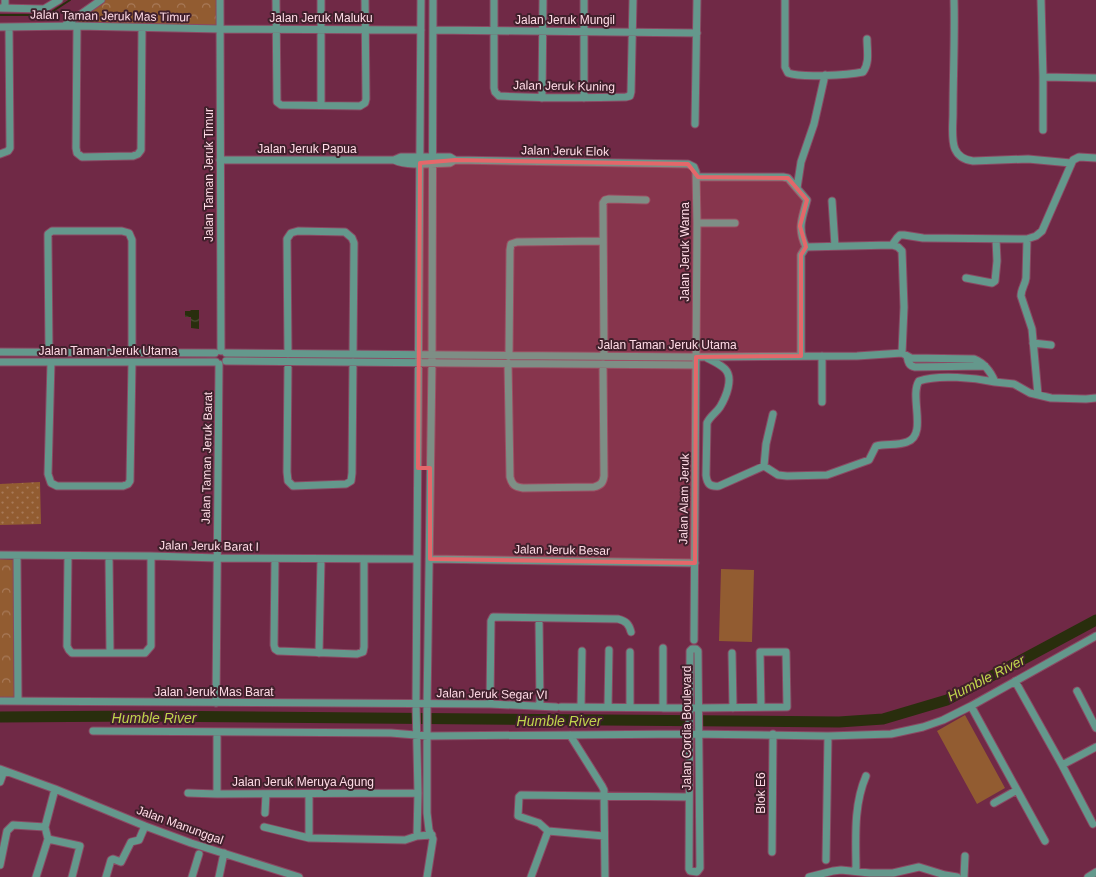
<svg xmlns="http://www.w3.org/2000/svg" width="1096" height="877" viewBox="0 0 1096 877" font-family="Helvetica,sans-serif">
<style>
.grass{fill:url(#grass-dots)}
.forest{fill:url(#forest-crowns)}
.pitch{fill:#925c31}
.water{fill:url(#water-waves)}
.lines{fill:none;stroke-linecap:round;stroke-linejoin:round}
.stream{stroke:#292e0d;stroke-width:2}
.river{stroke:#292e0d;stroke-width:11}
.street-casing{stroke:#8a4963;stroke-width:9}
.street{stroke:#64988c;stroke-width:7}
.marked{fill:#e4676a;fill-opacity:0.2;stroke:#e4676a;stroke-width:4;stroke-linejoin:round}
.labels{text-anchor:middle;stroke-width:4;stroke-linejoin:round;paint-order:stroke}
.street-label{font-size:12px;fill:#ffdbe6;stroke:#41202c}
.water-label{font-size:14px;font-style:italic;fill:#bfd44c;stroke:#41202c}
</style>
<defs>
<pattern id="grass-dots" width="8" height="8" patternUnits="userSpaceOnUse" patternTransform="scale(1.25)"><rect width="8" height="8" fill="#925c31"/><path d="M2 2h.1M6 6h.1" fill="none" stroke="#a87a59" stroke-width="1.8" stroke-linecap="round"/></pattern>
<pattern id="forest-crowns" width="20" height="18" patternUnits="userSpaceOnUse" patternTransform="scale(1.25)"><rect width="20" height="18" fill="#925c31"/><path d="M2 6a3 3 0 1 1 6 0M12 15a3 3 0 1 1 6 0" fill="none" stroke="#a87a59"/></pattern>
<pattern id="water-waves" width="16" height="10" patternUnits="userSpaceOnUse" patternTransform="scale(1.25)"><rect width="16" height="10" fill="#292e0d"/><path d="M0 5q4-4 8 0t8 0" fill="none" stroke="#494c30"/></pattern>
</defs>
<rect width="100%" height="100%" fill="#702946"/>
<path class="grass" d="M40 482 41 524 0 525V484Z"/>
<path class="forest" d="M105 0H219V25H66Z
M0 559 13 560 14 700H0Z"/>
<path class="pitch" d="M721 569 754 570 752 642 719 641Z
M965 715 1005 788 977 804 937 731Z"/>
<path class="water" d="M191 310H199V329L191 328V317H185V311H190Z"/>
<g class="lines">
<path class="stream" d="M0 15H47L70 0"/>
<path class="river" d="M0 717 139 716 839 722 883 719 947 700 1096 620"/>
<g class="street-casing">
<path id="street" d="M5 0V8
M220 0 221 351
M276 0 277 102 281 105 360 106 365 103 366 99 365 0
M494 0V88L495 92 499 96C542 98 584 98 626 97L630 96 631 92 633 0
M584 0V98
M785 0V67L788 73C801 78 848 75 863 72 870 63 867 50 867 39
M954 0C955 38 953 76 953 114 953 123 951 140 955 149 958 156 965 160 973 161L1028 159 1071 163
M1041 0 1043 77V130
M0 8 44 9 59 0
M64 26 101 0
M77 26 76 148 77 153 82 157 133 156 138 154 141 150 142 28
M0 27 77 26 220 29 421 30
M433 30 697 33
M1043 77 1096 78
M542 98 543 0
M321 105V0
M695 124 697 0
M0 154 8 151 10 148 9 27
M220 160H394C409 167 434 163 450 163L455 160 688 164 694 167 696 172 697 223 694 640
M394 160 401 157H450L455 160
M696 177H783L788 178 807 200C802 219 797 228 806 247
M797 188 801 162 814 124 825 75
M832 201 835 246
M697 223H735
M1027 239 1026 278C1025 285 1021 289 1021 296L1032 329 1038 395
M892 245 897 238 900 235H904L923 238 1027 239 1036 236 1042 231 1073 160 1079 157 1096 158
M966 278 992 283 995 281 997 261 996 239
M1033 343 1051 345
M0 352 215 353
M49 352 48 241V234L52 231H122L129 233 132 240V353
M226 353 696 357 857 356 902 353 911 358 974 359C984 363 991 372 995 382L1014 384 1030 393 1051 398 1086 399 1096 398
M288 354 287 239 291 233 298 231 345 232 352 238 354 243 353 354
M509 356 510 250 511 244 517 242 603 241
M604 356 603 203 605 200 609 199 646 200
M801 356V255L806 247 892 245 898 247 902 251 904 307 902 353
M907 356C908 362 909 366 915 367L985 366
M707 358C713 361 720 364 725 369 734 378 726 397 720 407 716 413 710 416 707 423L706 475C707 484 710 487 719 486L764 466 778 475 787 476 827 475 869 460 876 446C886 443 897 446 907 442 928 435 909 396 919 381 939 374 975 378 995 382
M226 361 696 365
M0 362H216
M51 362 48 474 51 483 57 486H123L128 484 130 481 132 362
M288 362 287 472 288 481 293 486 346 484 351 481 352 473 353 362
M508 363 510 477C512 485 515 487 523 488L594 487C601 485 603 483 604 476L603 364
M822 402V356
M764 466 766 444 773 414
M0 555 151 556 218 558 417 559
M17 556 18 701
M68 556 67 646 69 650 72 653H145L151 646V556
M109 556 110 653
M275 559 274 645 275 649 278 651 357 654 363 652 364 647V559
M430 559 695 563
M539 618 540 706
M692 649H696L698 651 700 868 697 872 690 871 689 869 690 651Z
M319 653 321 559
M732 653 733 708
M1015 681 1062 765 1093 824
M1077 691 1096 728
M0 701 490 704 556 707
M216 703 219 364
M490 704 491 621 493 617 618 619C626 621 629 624 631 632
M971 706 1045 841
M561 707 698 708 787 707 786 652H760L761 707
M581 707 582 651
M608 707 609 650
M630 707V652
M663 708V648
M93 731 391 733 428 736 689 734 828 736 891 734 923 727 943 720 971 706 1096 636
M570 735 602 786 604 790 605 877
M1062 765 1096 747
M0 769 55 789 145 826 191 843 299 877
M0 782 4 771
M188 793 217 794 418 793
M217 794V733
M994 803 1017 790
M265 813 266 794
M264 827 309 838 405 840 417 836 432 835
M548 831 539 823 518 816 519 797 521 795 689 797
M417 836 418 793 416 704 421 0
M309 838V794
M48 839 80 846 72 877
M772 852 773 734
M826 860 828 736
M0 865 7 831 13 825 45 827
M856 871C856 840 853 806 866 776
M36 877 48 839 45 827 55 789
M106 877 111 860 113 859 121 862 131 842 139 840 145 826
M192 877 199 854
M219 877 224 853
M427 877 433 839 429 830 427 813V707L432 363 433 0
M531 877 548 831 604 836
M809 877 833 871 841 870 870 873H893L919 867 945 875 957 877
M964 877 965 856
M1088 877 1096 872"/>
</g>
<use href="#street" class="street"/>
</g>
<path class="marked" d="M455 160 688 164 698 177 788 178 807 200 800 226 806 247 801 255V356L696 357 695 563 430 559V468H418L420 163Z"/>
<g class="labels">
<g class="street-label">
<text transform="translate(110 16) rotate(1)" y="4">Jalan Taman Jeruk Mas Timur</text>
<text x="321" y="22">Jalan Jeruk Maluku</text>
<text x="565" y="24">Jalan Jeruk Mungil</text>
<text transform="translate(564 86) rotate(1)" y="4">Jalan Jeruk Kuning</text>
<text x="307" y="153">Jalan Jeruk Papua</text>
<text transform="translate(565 151) rotate(1)" y="4">Jalan Jeruk Elok</text>
<text transform="translate(209 175) rotate(-90)" y="4">Jalan Taman Jeruk Timur</text>
<text transform="translate(685 252) rotate(-90)" y="4">Jalan Jeruk Warna</text>
<text x="667" y="349">Jalan Taman Jeruk Utama</text>
<text x="108" y="355">Jalan Taman Jeruk Utama</text>
<text transform="translate(207 458) rotate(-89)" y="4">Jalan Taman Jeruk Barat</text>
<text transform="translate(684 499) rotate(-89)" y="4">Jalan Alam Jeruk</text>
<text transform="translate(209 546) rotate(1)" y="4">Jalan Jeruk Barat I</text>
<text transform="translate(562 550) rotate(1)" y="4">Jalan Jeruk Besar</text>
<text x="214" y="696">Jalan Jeruk Mas Barat</text>
<text transform="translate(492 694) rotate(1)" y="4">Jalan Jeruk Segar VI</text>
<text transform="translate(687 728) rotate(-90)" y="4">Jalan Cordia Boulevard</text>
<text x="303" y="786">Jalan Jeruk Meruya Agung</text>
<text transform="translate(761 793) rotate(-90)" y="4">Blok E6</text>
<text transform="translate(180 825) rotate(20)" y="4">Jalan Manunggal</text>
</g>
<g class="water-label">
<text transform="translate(986 678) rotate(-27)" y="5">Humble River</text>
<text x="154" y="723">Humble River</text>
<text x="559" y="726">Humble River</text>
</g>
</g>
</svg>
